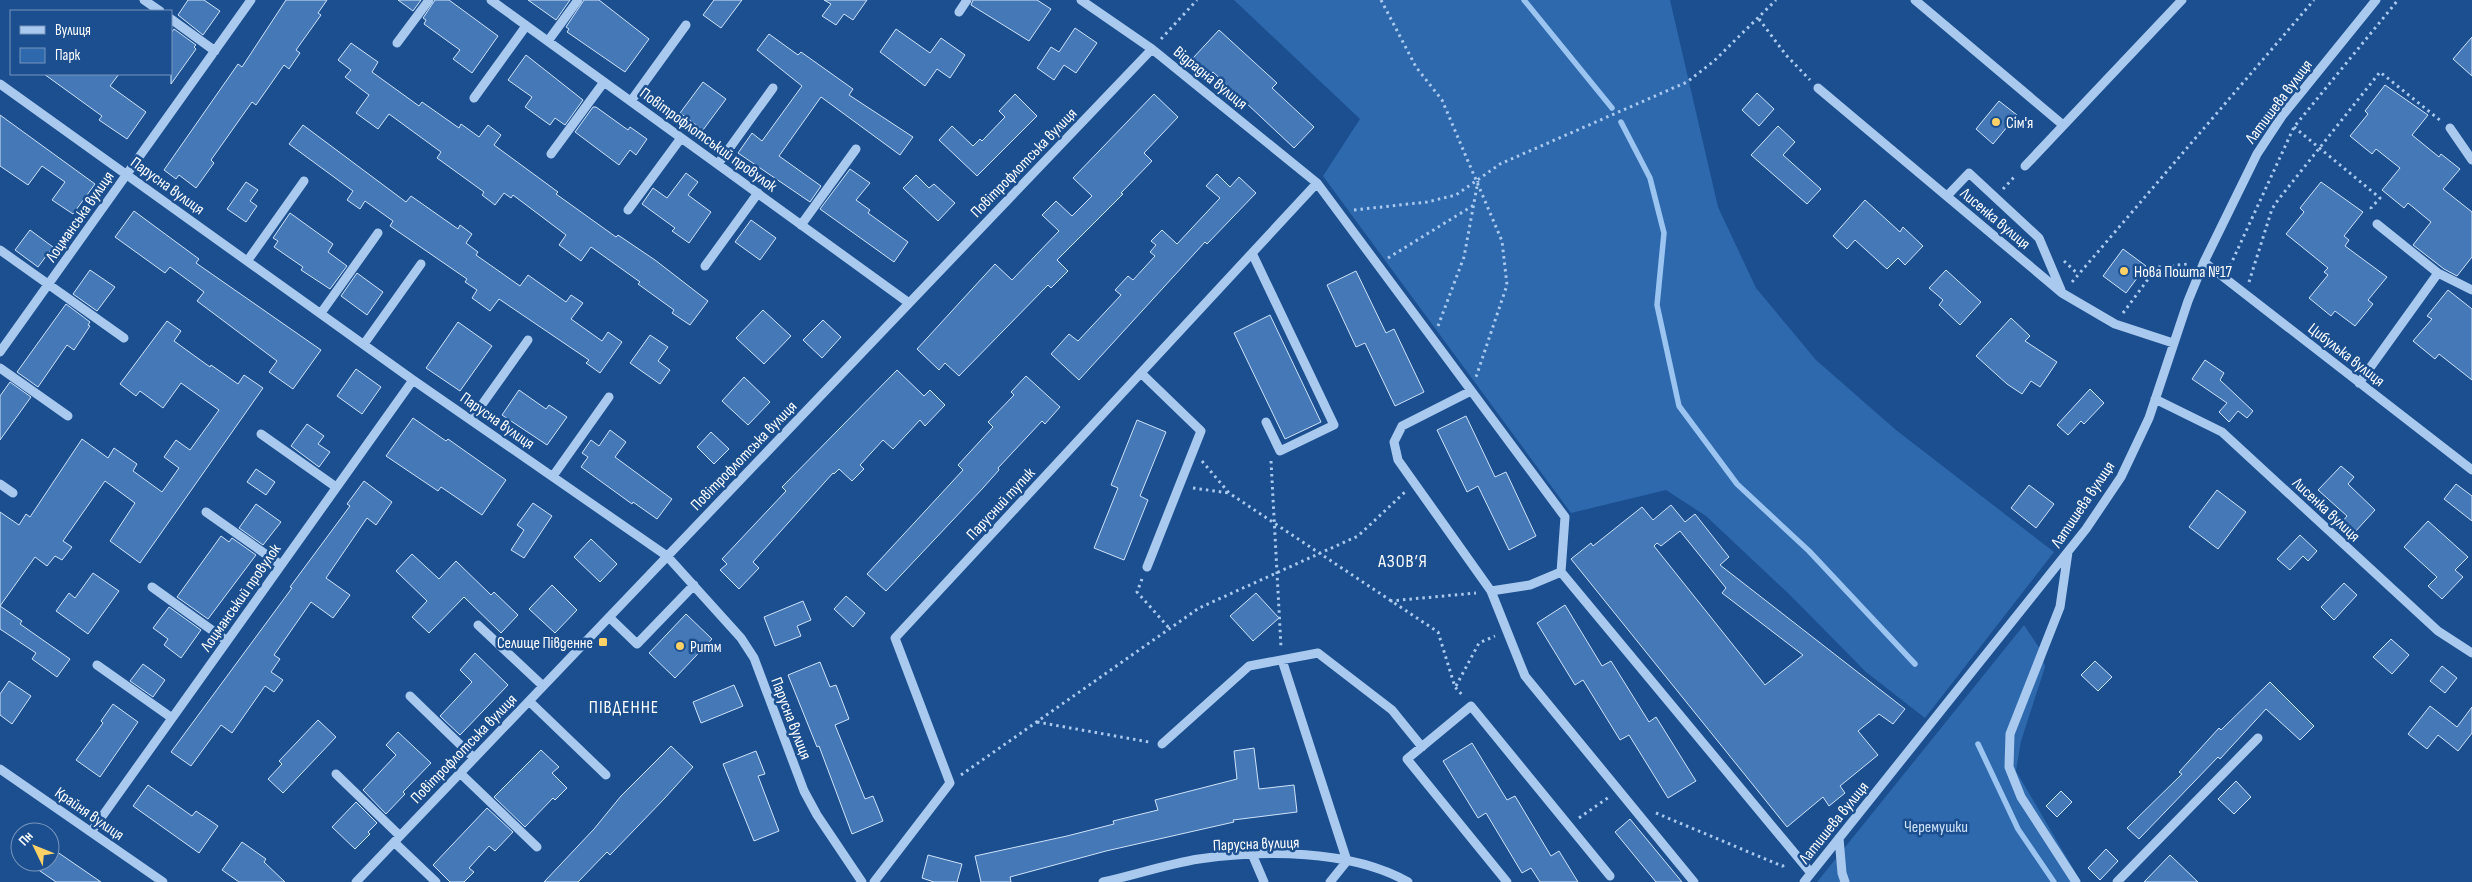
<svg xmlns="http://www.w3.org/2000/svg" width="2472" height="882" viewBox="0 0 2472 882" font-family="'Sofia Sans Condensed',sans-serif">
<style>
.green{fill:#2e69ad}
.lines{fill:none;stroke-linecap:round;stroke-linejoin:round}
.stream{stroke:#9cc4f0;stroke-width:5.5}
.building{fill:#4478b7;stroke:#cfe3fa;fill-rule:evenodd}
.path{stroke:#a9c9ee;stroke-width:3;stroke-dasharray:2.5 4;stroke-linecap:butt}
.minor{stroke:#a9c9ee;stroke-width:9}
.poi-dot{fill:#ffd166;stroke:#1b4f8f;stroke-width:2}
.labels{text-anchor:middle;stroke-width:5;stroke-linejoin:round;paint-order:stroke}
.street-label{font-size:16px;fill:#fff;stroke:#1b4f8f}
.poi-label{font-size:16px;fill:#fff;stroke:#1b4f8f;text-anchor:start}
.park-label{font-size:16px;fill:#cfe3fa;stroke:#1b4f8f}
.neighbourhood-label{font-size:18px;letter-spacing:1px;fill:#fff;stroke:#1b4f8f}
</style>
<rect width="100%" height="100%" fill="#1b4f8f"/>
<path class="green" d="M1234 0H1670L1718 207 1756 288 1816 360 1896 430 2054 552 1925 718 1866 672 1791 596 1706 516 1666 490 1571 513 1323 176 1360 119Z
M2024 625 2040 649 2045 667 2021 741 2016 771 2081 882H1817Z"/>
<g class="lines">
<path class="stream" d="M1524 0 1612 108
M1621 122 1650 178 1664 233 1657 305 1679 406 1737 484 1809 551 1915 664
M1978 744 2018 829 2054 882"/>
</g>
<path class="building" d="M188 0H204L220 11 203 35 178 15Z
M286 0H327L318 13 321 15 296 50 300 53 289 69 284 65 256 105 252 102 211 160 214 163 196 188 179 175 176 179 164 170 238 64 242 67Z
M398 0H421L413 11Z
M435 0H449L498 36 472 73 453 59 460 50 424 24 426 20 423 18Z
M528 0H570L556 20Z
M584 0H599L649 39 625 72 567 32 569 29 566 27Z
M714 0H742L721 28 703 15Z
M824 0H867L853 20 844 14 836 25 822 16 831 4Z
M973 0H1037L1051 9 1029 41 971 5Z
M1075 28 1097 43 1076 73 1064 65 1054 80 1037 68 1051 47 1059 52Z
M174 29 196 45 194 47 196 49 171 84V33Z
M896 29 930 53 941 38 965 55 950 78 937 69 925 86 880 52Z
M1219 30 1277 83 1272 88 1314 127 1294 148 1213 72 1210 75 1193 58Z
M769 34 798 55 801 52 853 89 849 95 913 137 900 155 821 97 779 156 821 186 810 202 738 153 752 133 762 141 802 86 757 50Z
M2472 37V76L2453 59Z
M351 43 378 62 372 72 419 106 422 102 459 128 461 124 479 137 488 125 501 135 494 145 558 192 556 194 616 237 618 235 655 260 708 301 690 325 672 313 674 310 638 284 640 282 591 247 581 261 559 245 566 235 513 195 511 198 504 193 495 205 482 195 484 192 437 158 441 152 389 114 378 129 356 113 369 95 345 77 351 70 338 60Z
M526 55 583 100 565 125 555 118 550 125 525 107 532 97 508 80Z
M44 74H119L110 86 146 112 127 139 99 120 102 116Z
M703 82 726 99 703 130 680 113Z
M2385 85 2428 115 2412 135 2439 157 2441 154 2460 169 2443 189 2472 212V257L2457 276 2444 269 2413 245 2431 222 2408 203 2404 208 2382 190 2400 168 2376 149 2372 154 2350 136 2368 114 2365 111Z
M1757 93 1774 109 1759 126 1742 110Z
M1015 94 1037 116 977 176 939 140 952 126 973 146 980 139 982 141 1005 117 999 111Z
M1154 94 1178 117 1144 153 1152 161 1121 193 1123 194 1057 260 1068 271 1051 288 1048 285 959 376 945 363 939 370 917 349 995 264 1012 280 1059 231 1042 215 1056 201 1072 216 1092 196 1073 178Z
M1999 101 2017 115 1993 144 1976 129Z
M593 107H596L628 130 630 127 647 139 636 155 630 150 619 165 575 132Z
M0 115 95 184 73 214 52 200 65 182 42 166 28 185 0 166Z
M303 125 406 202 411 196 458 229 460 225 472 234 466 243 478 252 476 255 520 286 528 275 566 302 571 295 583 303 571 319 602 341 608 332 622 342 600 373 586 363 589 360 499 299 490 311 472 298 477 290 465 282 467 279 390 226 393 221 365 201 360 209 347 200 353 191 289 144Z
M1778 126 1795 142 1783 155 1821 189 1807 204 1751 155Z
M850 169 870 183 856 200 870 210 868 213 908 242 894 262 820 209Z
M686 173 698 182 688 195 711 212 689 243 672 231 675 228 642 204 653 188 667 198Z
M1217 174 1230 187 1239 177 1256 193 1207 244 1205 242 1079 380 1051 354 1069 334 1078 341 1121 295 1115 290 1128 276 1133 280 1155 256 1150 252 1156 245 1151 241 1162 230 1177 244 1220 198 1206 186Z
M916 175 929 188 934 184 955 203 938 221 903 188Z
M246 182 258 190 250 201 257 206 246 222 227 209Z
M2321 182 2363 212 2344 236 2349 240 2345 246 2387 277 2368 300 2373 304 2355 326 2335 311 2331 316 2309 298 2328 275 2324 272 2328 268 2286 234 2304 212 2300 208Z
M1865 200 1900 232 1903 227 1923 246 1905 265 1898 258 1887 269 1855 240 1847 249 1833 236Z
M134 211 199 259 196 263 321 350 293 389 269 372 277 361 197 301 204 292 170 267 165 273 115 237Z
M290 213 333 244 328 252 347 266 330 289 301 270 303 267 274 247 278 241 273 238Z
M751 220 776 238 760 260 735 242Z
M30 230 53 247 38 267 15 250Z
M2123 249 2146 266 2126 293 2103 276Z
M90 270 115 287 97 311 73 294Z
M1946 270 1981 302 1960 325 1939 305 1943 300 1929 288Z
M1356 271 1386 333 1394 329 1424 392 1395 406 1365 343 1356 347 1327 285Z
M357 273 383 292 367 315 341 296Z
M2448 290 2472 309V380L2439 354 2435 359 2413 341 2432 319 2427 316Z
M66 304 90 322 88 325 90 326 74 350 67 345 38 387 17 372Z
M763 310 791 336 764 364 736 338Z
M1270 315 1321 422 1285 439 1234 333Z
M2011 318 2030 336 2025 341 2057 362 2040 387 2031 381 2022 394 2007 384 1976 356Z
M823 320 841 337 822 358 803 340Z
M167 321 181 331 174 341 210 367 211 365 238 384 244 375 263 388 140 563 110 541 135 503 105 481 63 541 72 547 62 560 55 556 47 566 35 557 0 606 22 621 20 624 70 659 57 677 32 659 36 653 0 629V512L19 525 26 514 30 517 82 439 108 458 114 448 137 464 133 471 162 492 179 468 164 457 176 440 190 450 219 410 181 383 163 408 140 391 136 396 120 384Z
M458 322 492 346 460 391 426 368Z
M650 335 668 347 658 361 670 370 660 384 630 363Z
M2205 360 2224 373 2220 380 2253 411 2247 418 2238 411 2229 422 2219 412 2227 403 2192 379Z
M356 369 381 387 362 414 337 396Z
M897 370 924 396 930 390 945 405 925 426 920 420 893 449 883 440 860 465 864 469 852 481 839 469 834 474 833 473 753 562 759 568 739 589 720 570 727 564 722 559 786 491 782 487Z
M1026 376 1060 407 1045 424 1042 421 998 468 999 470 983 488 886 591 867 574 963 470 958 465 993 427 988 422 1014 395 1011 392Z
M744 377 770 402 748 425 722 401Z
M10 382 31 397 0 440V396Z
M2090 389 2104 403 2084 424 2081 421 2068 435 2057 425Z
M519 390 546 409 549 405 567 417 547 445 502 415Z
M1466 416 1495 477 1506 472 1536 536 1509 550 1478 486 1467 492 1437 430Z
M413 418 446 441 448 439 506 480 482 515 441 487 438 491 386 456Z
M1137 420 1166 432 1140 496 1148 500 1124 560 1094 548 1118 488 1111 485Z
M307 424 324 436 318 444 330 452 319 467 291 446Z
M610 430 626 442 615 457 672 499 657 519 633 502 632 504 581 467 588 457 582 453 591 440 599 446Z
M711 432 729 449 714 464 697 447Z
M2341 466 2354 477 2348 484 2375 510 2354 533 2342 522 2347 516 2318 490Z
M256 469 275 482 266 495 247 482Z
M364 481 392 502 376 525 367 518 326 578 350 595 333 618 311 602 274 655 280 659 271 672 283 680 274 692 265 686 232 733 221 725 191 766 171 752 292 588 290 587 350 506 347 504Z
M2456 484 2472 496V521L2444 499Z
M2029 485 2054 504 2036 528 2011 508Z
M2217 490 2246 512 2218 549 2189 527Z
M533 503 552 516 524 558 511 550 524 530 517 525Z
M256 504 281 522 263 545 239 528Z
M1671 505 1685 522 1695 514 1729 557 1720 565 1905 709 1893 724 1879 714 1858 731 1878 755 1840 786 1845 793 1829 806 1823 797 1787 827 1571 559 1591 543 1593 546 1642 507 1653 520ZM1680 531 1726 588 1722 593 1803 655 1765 685 1654 546 1657 543 1661 546Z
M2428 521 2468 557 2455 570 2463 577 2442 599 2428 586 2437 577 2404 547Z
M2300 535 2317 551 2308 561 2303 556 2290 570 2277 559Z
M221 536 229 542 232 538 256 555 208 619 177 597Z
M591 539 617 564 600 582 574 557Z
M412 554 439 579 456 561 491 595 494 592 518 615 501 633 464 597 429 633 412 617 427 601 396 571Z
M93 573 119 591 88 634 56 611 69 593 75 598Z
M2344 583 2357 595 2334 620 2321 607Z
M552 585 577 610 555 633 529 609Z
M1256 593 1279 618 1253 641 1230 616Z
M846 596 865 613 853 627 834 609Z
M803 601 811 620 797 626 801 636 775 646 764 617Z
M1565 605 1602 666 1611 661 1649 722 1656 717 1696 781 1668 798 1629 735 1620 740 1583 680 1575 685 1537 623Z
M169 607 201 630 181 658 164 645 168 639 153 628Z
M686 614 712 639 675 678 649 653Z
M2391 639 2409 655 2392 674 2373 657Z
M475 653 508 685 460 735 440 716 472 682 460 670Z
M2095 661 2112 677 2098 691 2081 675Z
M820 662 830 687 836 685 849 719 835 725 865 799 873 796 883 821 852 834 819 746 817 747 788 675Z
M143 664 165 680 153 697 130 681Z
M2442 666 2457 678 2445 693 2430 681Z
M9 681 31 696 12 724 0 715V694Z
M2270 682 2314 726 2300 740 2266 709 2220 759 2218 757 2139 839 2127 828 2182 774 2179 772 2219 728 2221 730Z
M734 685 743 706 701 723 693 702Z
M113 704 138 722 100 777 76 760 103 723 101 721Z
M2430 706 2457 727 2472 707V733L2458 751 2438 735 2427 749 2408 734Z
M318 720 336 737 283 793 268 779 282 764 279 761Z
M398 732 431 763 403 792 405 794 386 814 363 790 396 755 386 745Z
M1472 743 1507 800 1515 796 1551 856 1559 851 1578 882H1540L1531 868 1522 873 1486 813 1478 818 1443 761Z
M671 746 693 767 664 799 610 855 607 852 578 882H544L594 829 621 796Z
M1254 748 1259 789 1294 785 1297 812 1233 820 1234 822 1106 851 1010 877 1011 882H981L975 856 1067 836 1114 824 1113 821 1158 810 1155 800 1237 779 1234 751Z
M541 750 559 767 552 773 567 788 555 800 553 798 525 827 494 797Z
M756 751 765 774 758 776 779 831 754 841 723 764Z
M2236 781 2251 797 2234 814 2218 799Z
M148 785 192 816 196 811 218 826 199 853 133 806Z
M2061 791 2072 802 2057 817 2046 806Z
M356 802 377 823 368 832 370 834 355 849 332 827Z
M487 808 513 832 495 851 489 846 469 868 474 872 464 882H450L433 865Z
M1630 819 1682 882H1656L1615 832Z
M242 842 266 859 264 862 285 882H239L222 870Z
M50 847 101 882H56L27 862H50Z
M2106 849 2118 861 2100 880 2088 868Z
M928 855 962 864 957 882H934L922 878Z
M2170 855 2198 882H2144Z"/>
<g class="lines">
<path class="path" d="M1381 0 1416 67 1442 100 1502 241 1507 285 1476 377
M1759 19 1786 55 1810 80
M1161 39 1197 0
M2294 127 2380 198 2371 208 2373 212
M2003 189 2016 175
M1354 210 1427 202 1456 195 1500 164 1687 82 1714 61 1776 0
M1388 258 1474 205
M2064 261 2078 274
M2230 266 2294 127 2398 0
M2072 282 2314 0
M2249 282 2272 209 2278 200 2380 72 2441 121
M2123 313 2157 267 2188 264
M1438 326 1464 257 1478 181
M1202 461 1229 493 1438 632 1455 687 1464 697
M1271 461 1281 647
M1193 488 1229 493
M1142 579 1137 592 1170 629
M1390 601 1476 593
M1456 686 1479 643 1495 636
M1037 722 1149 742
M961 775 1199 608 1358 536 1405 492
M1656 813 1782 866 1788 865
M1579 818 1609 797"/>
<path class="minor" d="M144 0 160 11
M491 0 909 303
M1081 0 1152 49 1317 183 1565 517 1561 572 1811 873
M1915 0 2063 125
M959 12 967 0
M171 19 215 51
M548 41 578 0
M397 43 429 0
M0 84 413 380 667 556 741 638 754 658 804 791 817 815 862 882
M1818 88 2062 293 2115 324 2173 343
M474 98 526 26
M631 101 686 25
M2450 128 2472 160
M551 154 604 82
M718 164 773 88
M2025 166 2182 0
M1947 196 1969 173 2039 238 2061 290
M628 210 681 138
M2377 224 2438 273 2472 290
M801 225 856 149
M0 250 124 338
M1252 253 1334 425 1280 451 1266 422
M248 260 304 181
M2204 262 2472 470
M705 266 758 193
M321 313 378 233
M364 344 421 264
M0 352 251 0
M0 368 68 416
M1141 373 1201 431 1147 567
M2359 383 2438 273
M1471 391 1402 426 1394 442 1398 460 1491 591 1525 676 1694 882
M2155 399 2222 432 2438 631 2472 653
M471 420 528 340
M261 434 336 487
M553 476 609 397
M0 484 13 493
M206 512 281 565
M2068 552 2060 607 2010 734 2009 767 2021 797 2076 882
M152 587 227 641
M1491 591 1530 585 1561 572
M609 617 637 644 694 585
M478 625 543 686
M1282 660 1347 861
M97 665 172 718
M410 696 474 758
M529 701 606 775
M1162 744 1249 666 1318 653 1392 710 1422 747
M0 769 163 882
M460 773 537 847
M336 774 400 836
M91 832 413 380
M1839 838 1842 873 1845 882
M394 842 436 882
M1252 854 1264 882
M356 882 1152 49
M874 882 950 783 895 638 1317 183
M1103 882C1135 875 1167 864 1199 859 1263 850 1350 849 1408 882
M1330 882 1347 861
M1507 882 1407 759 1471 706 1610 876
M1804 882 2086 529 2121 477 2149 418 2188 301 2204 262 2257 154 2282 116 2376 0
M2117 882 2258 738"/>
</g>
<g class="poi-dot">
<circle cx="1996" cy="122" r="5"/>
<circle cx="2124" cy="271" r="5"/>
<rect x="598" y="637" width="10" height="10" rx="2.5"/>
<circle cx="680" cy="646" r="5"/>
</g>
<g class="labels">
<g class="street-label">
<text transform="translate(1211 77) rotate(39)" y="6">Відрадна вулиця</text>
<text transform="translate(2278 101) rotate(-53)" y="6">Латишева вулиця</text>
<text transform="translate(709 139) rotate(36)" y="6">Повітрофлотський провулок</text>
<text transform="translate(1023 162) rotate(-46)" y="6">Повітрофлотська вулиця</text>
<text transform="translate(168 185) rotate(36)" y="6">Парусна вулиця</text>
<text transform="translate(79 216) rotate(-55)" y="6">Лоцманська вулиця</text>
<text transform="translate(1996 218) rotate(40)" y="6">Лисенка вулиця</text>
<text transform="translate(2347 354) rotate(38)" y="6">Цибулька вулиця</text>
<text transform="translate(498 420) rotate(35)" y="6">Парусна вулиця</text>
<text transform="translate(743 455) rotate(-46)" y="6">Повітрофлотська вулиця</text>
<text transform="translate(1000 503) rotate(-47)" y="6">Парусний тупик</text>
<text transform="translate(2082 504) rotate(-56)" y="6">Латишева вулиця</text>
<text transform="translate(2327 509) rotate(43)" y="6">Лисенка вулиця</text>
<text transform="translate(240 597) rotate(-55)" y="6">Лоцманський провулок</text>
<text transform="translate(792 718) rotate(69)" y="6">Парусна вулиця</text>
<text transform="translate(463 748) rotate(-46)" y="6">Повітрофлотська вулиця</text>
<text transform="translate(90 813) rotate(35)" y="6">Крайня вулиця</text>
<text transform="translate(1833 822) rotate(-51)" y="6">Латишева вулиця</text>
<text transform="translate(1256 843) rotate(-2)" y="6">Парусна вулиця</text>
</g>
<g class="poi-label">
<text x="2006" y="128">Сім'я</text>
<text x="2134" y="277">Нова Пошта №17</text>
<text x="593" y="648" text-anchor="end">Селище Південне</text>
<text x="690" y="652">Ритм</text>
</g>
<g class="park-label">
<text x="1936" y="832">Черемушки</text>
</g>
<g class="neighbourhood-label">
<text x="1403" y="567">АЗОВ’Я</text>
<text x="624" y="713">ПІВДЕННЕ</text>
</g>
</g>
<rect x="10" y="10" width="162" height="65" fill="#1b4f8f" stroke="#7695bc"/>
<rect x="20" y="26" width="25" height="8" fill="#a9c9ee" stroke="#7695bc"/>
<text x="55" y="35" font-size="15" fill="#ffffff">Вулиця</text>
<rect x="20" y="48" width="25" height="15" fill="#2e69ad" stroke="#7695bc"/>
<text x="55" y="60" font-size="15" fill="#ffffff">Парк</text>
<g transform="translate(35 847) rotate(313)"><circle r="24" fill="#1b4f8f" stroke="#7695bc"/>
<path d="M0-4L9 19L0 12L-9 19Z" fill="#ffd166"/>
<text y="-8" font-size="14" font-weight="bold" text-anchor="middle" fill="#ffffff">Пн</text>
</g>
</svg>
